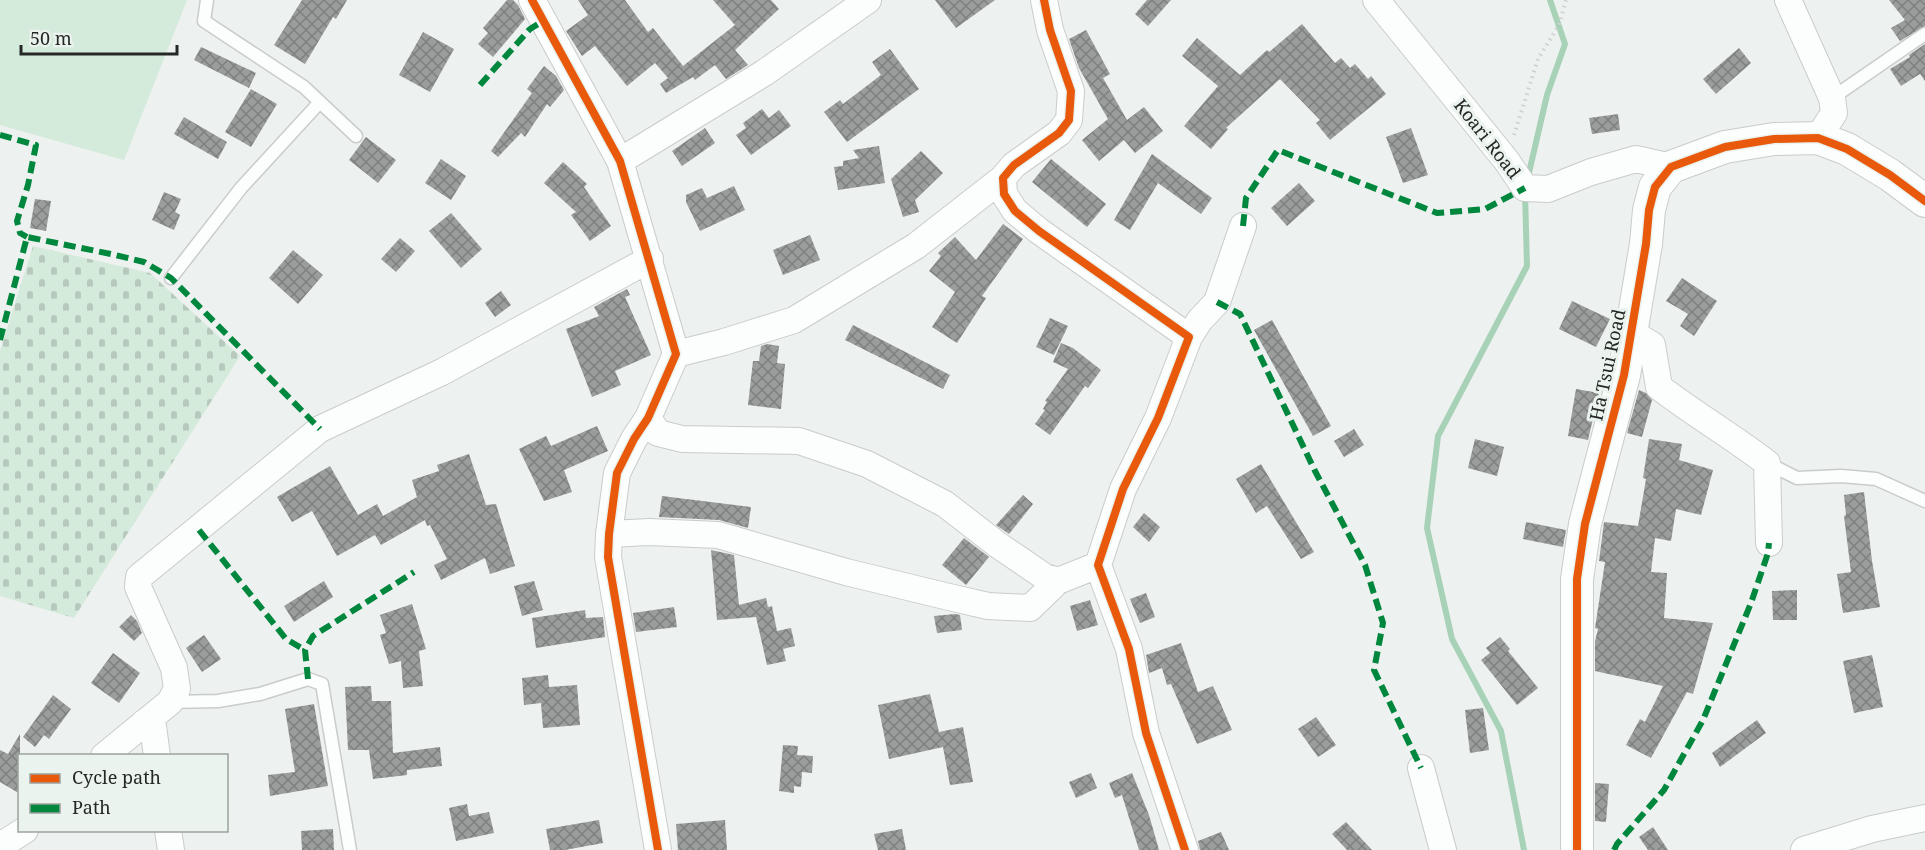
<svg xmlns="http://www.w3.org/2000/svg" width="1925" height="850" viewBox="0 0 1925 850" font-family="'Noto Serif',serif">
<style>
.cemetery{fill:url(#cemetery-stones)}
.pitch{fill:#d4eadb}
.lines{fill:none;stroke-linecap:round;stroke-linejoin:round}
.stream{stroke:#a8d2b7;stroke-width:6}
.building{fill:url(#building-cross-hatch)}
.service-casing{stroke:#c9ccca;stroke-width:15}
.minor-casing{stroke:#c9ccca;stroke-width:28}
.tertiary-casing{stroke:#c9ccca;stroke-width:34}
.path{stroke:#cecfcf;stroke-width:4;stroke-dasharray:1.5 4.5;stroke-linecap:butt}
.service{stroke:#fcfdfd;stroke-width:12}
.minor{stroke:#fcfdfd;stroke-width:26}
.tertiary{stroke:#fcfdfd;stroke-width:32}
.quiet{stroke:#00873e;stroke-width:6;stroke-dasharray:12 6;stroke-linecap:butt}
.cycleway-casing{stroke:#ebf3ee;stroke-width:11}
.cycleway{stroke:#e8590c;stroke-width:8}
.labels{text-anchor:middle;stroke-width:6;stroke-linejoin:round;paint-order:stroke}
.street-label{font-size:18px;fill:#252826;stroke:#ebf3ee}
</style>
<defs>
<pattern id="cemetery-stones" width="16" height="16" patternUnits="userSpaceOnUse" patternTransform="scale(1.5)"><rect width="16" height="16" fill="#d4eadb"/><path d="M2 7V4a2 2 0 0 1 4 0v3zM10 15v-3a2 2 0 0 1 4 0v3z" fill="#b6c9bc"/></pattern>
<pattern id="building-cross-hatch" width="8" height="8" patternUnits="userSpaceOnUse" patternTransform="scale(1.5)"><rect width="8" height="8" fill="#9a9d9b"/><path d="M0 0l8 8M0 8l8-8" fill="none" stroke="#7d807e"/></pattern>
</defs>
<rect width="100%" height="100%" fill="#edf1ef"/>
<path class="cemetery" d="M33 246 150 273 240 356 74 618 0 596V351Z"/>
<path class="pitch" d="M0 0H187L124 160 0 125Z"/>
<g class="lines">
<path class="stream" d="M1528 177 1547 95 1565 44 1550 0
M1524 850 1501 731 1452 639 1427 528 1438 436 1527 266 1525 193"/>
</g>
<path class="building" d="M302 0H347L336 19 333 17 305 64 274 45Z
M507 0H513L518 5 525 19 493 57 478 44 488 33 483 28Z
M578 0H625L648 32 653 28 683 66 735 25 713 0H771L779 9 735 50 748 65 726 79 715 65 695 80 693 77 666 93 660 84 668 78 655 63 627 86 595 46 582 56 566 31 588 15Z
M935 0H995L956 28Z
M1147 0H1171L1148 26 1135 14Z
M1889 0H1925V26L1900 41 1891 28 1905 20Z
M1302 24 1335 63 1341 58 1350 68 1355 64 1368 79 1371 76 1386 94 1330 140 1316 123 1320 120 1280 79 1226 128 1228 129 1211 149 1184 126 1218 86 1182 56 1197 38 1240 75 1267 50 1269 52Z
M1086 30 1110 74 1103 78 1127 120 1144 107 1163 131 1135 153 1124 140 1099 161 1082 140 1108 119 1079 68 1069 39Z
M423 32 454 49 430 92 399 75Z
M1925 44V81L1920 74 1901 86 1890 69 1910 57 1909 55Z
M201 47 256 73 249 88 194 60Z
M1739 48 1751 63 1716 94 1703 79Z
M890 49 919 89 847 142 824 112 840 100 843 104 881 75 872 62Z
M544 66 556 76 564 90 550 107 547 104 525 137 521 133 498 157 491 151 532 93 527 89Z
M251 89 277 104 251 147 225 132Z
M762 109 769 118 779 110 791 126 751 155 736 135 746 128 743 123Z
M1618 114 1620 130 1592 134 1589 118Z
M184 117 227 142 218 159 174 134Z
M705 128 715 143 682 166 672 151Z
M1411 128 1428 175 1403 183 1386 137Z
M366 137 396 160 378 183 349 160Z
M879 146 885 183 838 190 834 167 843 166V161L859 158 853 150Z
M921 151 943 173 915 200 919 212 903 217 891 179Z
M1152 154 1212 198 1201 214 1158 183 1130 230 1114 220Z
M441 159 466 176 451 200 425 183Z
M1051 159 1106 204 1087 227 1032 182Z
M563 162 587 184 584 187 611 226 590 241 571 215 576 212 544 183Z
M1299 183 1315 201 1287 226 1271 208Z
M734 186 745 210 700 231 686 202V195L702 188 707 198Z
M164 192 181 199 175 212 180 215 174 230 152 220Z
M35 199 51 201 46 231 30 228Z
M451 213 482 249 461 268 429 231Z
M1003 224 1023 239 982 296 986 298 957 343 932 327 955 292 929 271 941 256 938 253 955 237 976 260Z
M810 235 820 260 783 275 773 250Z
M400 238 415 251 396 272 381 259Z
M293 250 323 275 298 304 269 278Z
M1682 278 1717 301 1694 336 1680 326 1688 314 1666 301Z
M627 289 630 295 625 297 651 355 615 371 621 385 592 397 566 329 599 316 594 307Z
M501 291 511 305 495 317 485 303Z
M1572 301 1610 319 1596 347 1559 329Z
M1050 318 1068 326 1054 355 1036 347Z
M1272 320 1331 426 1313 436 1254 330Z
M853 325 950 375 943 389 845 340Z
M1061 343 1073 348 1101 370 1088 388 1085 386 1050 435 1035 424 1045 410 1043 409 1047 402 1045 401 1068 369 1053 362Z
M767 344 779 346 777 363 785 364 781 409 748 405 753 361H759L761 346Z
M1576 389 1599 393 1588 440 1568 436Z
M1639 390 1646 393 1652 400 1642 437 1627 433Z
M597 426 608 451 564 470 572 492 544 501 519 449 546 436 551 446Z
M1354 429 1364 445 1344 457 1334 441Z
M1475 439 1504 447 1497 476 1468 468Z
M1649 439 1682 444 1679 460 1713 470 1701 515 1676 509 1671 541 1655 538 1651 572 1667 573 1664 618 1713 623 1693 694 1687 692 1651 758 1626 745 1640 719 1645 722 1663 686 1595 671V641L1598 629 1595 628 1605 562 1599 561 1604 522 1638 526 1646 479 1643 478Z
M469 454 486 505 496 504 515 566 490 574 485 558 441 580 434 565 447 559 430 525 427 526 425 520 381 545 375 535 337 556 312 511 292 522 277 497 330 466 358 515 377 504 383 516 417 497 412 480 439 471 437 465Z
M1261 464 1314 552 1301 559 1267 506 1256 513 1236 479Z
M1864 492 1872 561 1880 607 1843 613 1837 574 1851 572 1844 516 1846 515 1844 495Z
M1023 495 1033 504 1009 534 996 525Z
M662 496 751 507 748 528 719 520 659 517Z
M1144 513 1160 527 1149 542 1133 527Z
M1526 522 1566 530 1563 547 1523 539Z
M964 538 989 557 966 585 942 565Z
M711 550 734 555 739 605 766 598 768 607 772 606 777 631 791 628 795 646 783 649 786 661 767 665 756 617 717 620Z
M324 581 333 597 294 622 284 606Z
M534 581 543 610 522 616 514 586Z
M1797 590V620H1773L1772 591Z
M1146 593 1155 617 1140 623 1130 599Z
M1090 600 1098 625 1077 631 1070 606Z
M412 604 426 649 419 651 423 686 403 688 401 661 389 664 380 635 386 633 380 615Z
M674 607 677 627 636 632 633 613Z
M585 610 586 618 603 617 605 637 536 648 532 618Z
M955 614 960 615 962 630 937 633 934 616Z
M131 615 137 621 142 633 134 641 119 627Z
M204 635 221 659 202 672 186 648Z
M1500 637 1510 649 1508 651 1538 688 1517 705 1481 660 1490 653 1486 648Z
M1181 643 1198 692 1213 686 1232 730 1197 744 1171 684 1167 685 1162 668 1149 673 1146 655Z
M113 653 140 673 119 703 91 683Z
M1872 655 1883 707 1854 713 1843 661Z
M548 675 549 687 577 685 580 725 543 728 541 703 524 705 522 678Z
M371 686 372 701H391L393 753 440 747 442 766 407 770V775L373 779 369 750H348L345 687Z
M930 694 939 732 963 727 973 782 950 785 943 747 889 759 878 705Z
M53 695 71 709 49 739 44 735 35 747 23 737Z
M314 704 328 786 270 796 268 775 295 772 285 709Z
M1483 708 1489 750 1470 753 1465 710Z
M1316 717 1336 745 1318 757 1298 729Z
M1757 720 1766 733 1720 767 1712 753Z
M20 734V794L0 782V750L8 754Z
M783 745 798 746 797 755 813 756 812 773 802 772 801 787 794 786V793L779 791Z
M1091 773 1097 788 1076 798 1069 782Z
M1132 773 1149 815 1159 850H1139L1122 795 1115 798 1109 783Z
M1595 783 1609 784 1606 822 1595 821Z
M467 804 469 816 489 812 494 833 456 841 449 808Z
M599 820 603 843 565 850H550L546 829Z
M725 820 727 850H678L676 824Z
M1346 822 1372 850H1347L1332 834Z
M1653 827 1668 850H1648L1639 837Z
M333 829 334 850H302L301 831Z
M902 829 906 850H878L874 834Z
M1221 832 1229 850H1200L1198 841Z"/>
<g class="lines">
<g class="service-casing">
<path id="service" d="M207 0 204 21 304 87 356 136
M1832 98 1925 34
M171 278 241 188 320 102
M1767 463 1797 478 1841 476 1876 479 1925 501
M170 702 218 701 260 694 308 679 322 684 350 850"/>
</g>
<g class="minor-casing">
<path id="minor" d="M532 0 620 161 676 354 648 418 634 439 617 473 609 534 608 557 658 850
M1044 0 1050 30 1071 91 1069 120 1059 133 1014 165 1003 178 1004 194 1015 211 1039 231 1189 337 1158 418 1123 489 1098 565 1129 649 1146 733 1185 850
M1376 0 1506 160 1525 188 1548 189 1591 172 1636 159 1671 167
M1788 0 1832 98 1834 113 1818 138
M620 161 764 73 868 0
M1632 333 1652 345 1659 387C1694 414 1732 436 1767 463L1769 543
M1189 337 1200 320 1217 302 1243 226
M676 354 724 342 794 320 916 246 1003 178
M648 418 658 433 682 439 799 441 867 464 945 504 998 545 1045 577 1058 581 1098 565
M609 534 649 532 718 535 846 572 949 597 988 606 1030 608 1058 581
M144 723 153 726 157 756
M104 756 170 702 177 689 174 668 138 587 139 577 320 429 442 372 650 259
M1421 768 1443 850
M168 830 171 850
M0 846 25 830
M1804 850 1872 829 1925 818"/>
</g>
<g class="tertiary-casing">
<path id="tertiary" d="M1577 850V579L1585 524 1624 375 1646 244 1649 210 1655 187 1671 167 1725 147 1774 139 1818 138 1847 149 1890 175 1925 201"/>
</g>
<path class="path" d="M1514 135 1538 59 1559 25 1566 0"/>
<use href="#service" class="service"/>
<use href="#minor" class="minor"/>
<use href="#tertiary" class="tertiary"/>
<path class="quiet" d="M480 85 530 29 543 21
M0 135 36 145 28 185 17 221 20 233 27 237
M1243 226 1246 198 1278 150 1437 213 1485 209 1525 188
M1217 302 1240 314 1315 471 1365 565 1383 623 1374 670 1421 768
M0 340 27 237 111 254 144 262 171 278 320 429
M199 530 286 639 305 650
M308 679 305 650 313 636 414 572
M1614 850 1617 844 1664 790 1703 720 1751 603 1768 553 1769 543"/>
<g class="cycleway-casing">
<path id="cycleway" d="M532 0 620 161 676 354 648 418 634 439 617 473 609 534 608 557 658 850
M1044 0 1050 30 1071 91 1069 120 1059 133 1014 165 1003 178 1004 194 1015 211 1039 231 1189 337 1158 418 1123 489 1098 565 1129 649 1146 733 1185 850
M1577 850V579L1585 524 1624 375 1646 244 1649 210 1655 187 1671 167 1725 147 1774 139 1818 138 1847 149 1890 175 1925 201"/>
</g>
<use href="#cycleway" class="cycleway"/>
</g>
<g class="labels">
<g class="street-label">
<text transform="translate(1487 139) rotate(52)" y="6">Koari Road</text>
<text transform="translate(1608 365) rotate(-78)" y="6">Ha Tsui Road</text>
</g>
</g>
<rect x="18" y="754" width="210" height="78" fill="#ebf3ee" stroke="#9ca29e" stroke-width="1.5"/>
<rect x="30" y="774" width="30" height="9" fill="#e8590c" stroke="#9ca29e" stroke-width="1.5"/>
<text x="72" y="784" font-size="18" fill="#252826">Cycle path</text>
<rect x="30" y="804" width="30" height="9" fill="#00873e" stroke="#9ca29e" stroke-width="1.5"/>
<text x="72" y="814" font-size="18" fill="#252826">Path</text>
<path d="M21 45v9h156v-9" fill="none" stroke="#252826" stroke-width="3"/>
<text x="30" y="45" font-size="18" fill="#252826" stroke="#ebf3ee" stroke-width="4.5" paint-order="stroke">50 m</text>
</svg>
